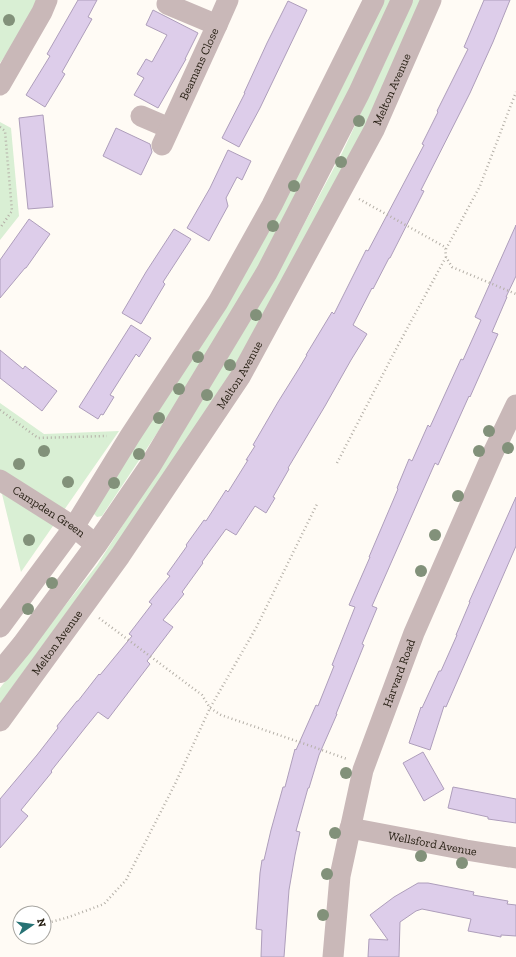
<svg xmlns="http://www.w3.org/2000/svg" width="516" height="957" viewBox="0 0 516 957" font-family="'Zilla Slab',serif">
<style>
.green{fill:#d9efd4}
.building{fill:#ddcdea;stroke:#ae9ebb}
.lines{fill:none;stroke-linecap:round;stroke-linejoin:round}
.path{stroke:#b4afa7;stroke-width:2.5;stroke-dasharray:1 3;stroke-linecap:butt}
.minor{stroke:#c9b8b8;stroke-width:21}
.tertiary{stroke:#c9b8b8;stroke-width:22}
.tree{fill:#82917a}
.labels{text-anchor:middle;stroke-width:3;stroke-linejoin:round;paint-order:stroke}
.street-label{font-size:12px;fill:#241d11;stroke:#fff}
</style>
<rect width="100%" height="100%" fill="#fffbf5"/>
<path class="green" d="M0 0H41L36 11 0 63Z
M378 0H392L331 132 272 243 189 385 102 516 97 517 93 513Z
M413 0H425L374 114 239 361 185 449 0 704V688L97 565 176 443 273 282 342 153 385 62Z
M0 122 11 128 19 216 0 240Z
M0 403 44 434 119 431 21 572 2 494 0 493Z"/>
<path class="building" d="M78 0H97L88 17 92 19 62 72 65 74 45 107 26 95 50 56 47 54Z
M484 0H510L493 42 470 93 421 190 424 191 390 258H389L373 289 372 288 353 325 367 334 351 360 325 406 288 468 289 469 273 497 275 498 266 513 255 506 236 535 226 529 202 562 203 563 182 592 184 594 163 620 173 627 147 661 150 664 108 719 98 712 85 728 51 771 52 772 21 810 28 816 0 848V799L37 755 58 728 57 726 77 701H78L99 674 100 675 132 636 129 634 152 604 149 602 170 576 167 574 187 546 186 545 204 520 206 521 226 490 228 492 248 460H246L255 446 253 445 278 402 298 370 307 355H306L332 312 334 314 366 250 368 251 424 145 422 144 438 112 437 111 468 49 464 47Z
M288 1 307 10 260 108 239 147 222 138 245 93H244L267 43Z
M153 10 198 33 185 59H186L158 108 134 95 144 78 137 74 146 59 152 62 167 35 146 25Z
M43 115 53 207 28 209 19 118Z
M116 128 150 144 152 152 141 175 103 156Z
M228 150 251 161 242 180 237 177 226 198 228 206 209 241 187 228 210 188Z
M29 219 50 234 26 268H25L0 298V260Z
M516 225V276L506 297H507L492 332 498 334 470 397 469 396 438 465 435 463 372 606 377 608 362 644 364 645 336 714H337L319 755 309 788H308L296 831 300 832 295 855 289 890 284 957H261L262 930 256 929 260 873 262 860H264L271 830 283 787H285L295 749 296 750 316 705 318 706 334 666 332 665 355 607 349 605 370 557H369L398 489 397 488 409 459 412 461 428 425 430 427 461 359 463 360 481 320 475 317Z
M174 229 191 239 163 282 165 284 141 324 122 313 146 272Z
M131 325 151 338 139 357 136 354 110 395 114 397 103 415 101 414 98 419 79 407Z
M0 350 23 369 25 366 57 391 42 411 0 378Z
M516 497V546L446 707 444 706 430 750 409 743 421 707 422 708 439 671H441L457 635H456L470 602H469Z
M423 752 444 789 424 801 403 763Z
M453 787 516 799V823L488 819V817L448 808Z
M418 883H428L474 892 473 895 508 901 507 904 516 905V936L501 935V937L468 931 471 919 422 909 416 911 400 922 399 957H368L369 939 388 940 370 915 394 897Z"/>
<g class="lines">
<path class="path" d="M0 127 5 131 12 211 0 228
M359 199 445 247 446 257 452 267 516 294
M446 249 480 186 516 92
M0 410 38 438 107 436
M337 463 395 351 446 257
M99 618 202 695 210 708 221 715 305 744 347 759
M44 924 69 917 104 904 126 880 175 784 210 708 256 628 317 504
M18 931H20"/>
<g class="minor">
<path d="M167 4 217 25"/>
<path d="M0 85 42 12 47 0"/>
<path d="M141 116 169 128"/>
<path id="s1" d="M162 145 217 25 228 0"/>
<path id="s2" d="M0 480 74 527 96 545"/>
<path d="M0 627 74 527 130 436 218 302 272 205 374 0"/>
<path id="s3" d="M0 721 120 556 240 377 374 130 431 0"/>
<path id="s4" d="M350 828 466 850 516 858"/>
<path id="s5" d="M333 957 340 876 363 770 414 633 492 455 516 405"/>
</g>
<path class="tertiary" d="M0 672 23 644 96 545 150 466 267 272 359 93 402 0"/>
</g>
<g class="tree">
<circle cx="9" cy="20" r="6"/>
<circle cx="359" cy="121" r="6"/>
<circle cx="341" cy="162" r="6"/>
<circle cx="294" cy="186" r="6"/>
<circle cx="273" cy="226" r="6"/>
<circle cx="256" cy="315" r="6"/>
<circle cx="198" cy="357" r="6"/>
<circle cx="230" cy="365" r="6"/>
<circle cx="179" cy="389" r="6"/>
<circle cx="207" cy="395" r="6"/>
<circle cx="159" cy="418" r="6"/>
<circle cx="489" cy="431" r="6"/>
<circle cx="508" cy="448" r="6"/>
<circle cx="44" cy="451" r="6"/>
<circle cx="479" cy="451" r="6"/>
<circle cx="139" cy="454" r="6"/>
<circle cx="19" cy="464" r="6"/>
<circle cx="68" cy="482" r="6"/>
<circle cx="114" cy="483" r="6"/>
<circle cx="458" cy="496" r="6"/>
<circle cx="435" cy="535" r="6"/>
<circle cx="29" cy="540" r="6"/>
<circle cx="421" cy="571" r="6"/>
<circle cx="52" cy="583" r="6"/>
<circle cx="28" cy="609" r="6"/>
<circle cx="346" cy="773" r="6"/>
<circle cx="335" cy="833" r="6"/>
<circle cx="421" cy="856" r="6"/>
<circle cx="462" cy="863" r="6"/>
<circle cx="327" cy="874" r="6"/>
<circle cx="323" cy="915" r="6"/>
</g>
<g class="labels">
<g class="street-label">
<text dy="4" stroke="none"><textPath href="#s1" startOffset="89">Beamans Close</textPath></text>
<text dy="4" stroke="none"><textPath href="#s3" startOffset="745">Melton Avenue</textPath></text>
<text dy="4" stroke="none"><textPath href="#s3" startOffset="421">Melton Avenue</textPath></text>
<text dy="4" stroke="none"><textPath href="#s2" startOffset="58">Campden Green</textPath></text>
<text dy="4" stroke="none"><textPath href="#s3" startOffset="97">Melton Avenue</textPath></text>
<text dy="4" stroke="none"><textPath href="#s5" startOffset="293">Harvard Road</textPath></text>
<text dy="4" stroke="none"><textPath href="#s4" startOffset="84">Wellsford Avenue</textPath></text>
</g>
</g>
<g transform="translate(32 925) rotate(77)"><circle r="19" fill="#ffffff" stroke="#a7a5a0"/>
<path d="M0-3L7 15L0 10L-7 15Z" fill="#277274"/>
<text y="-6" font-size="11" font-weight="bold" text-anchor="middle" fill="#241d11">N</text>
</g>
</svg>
